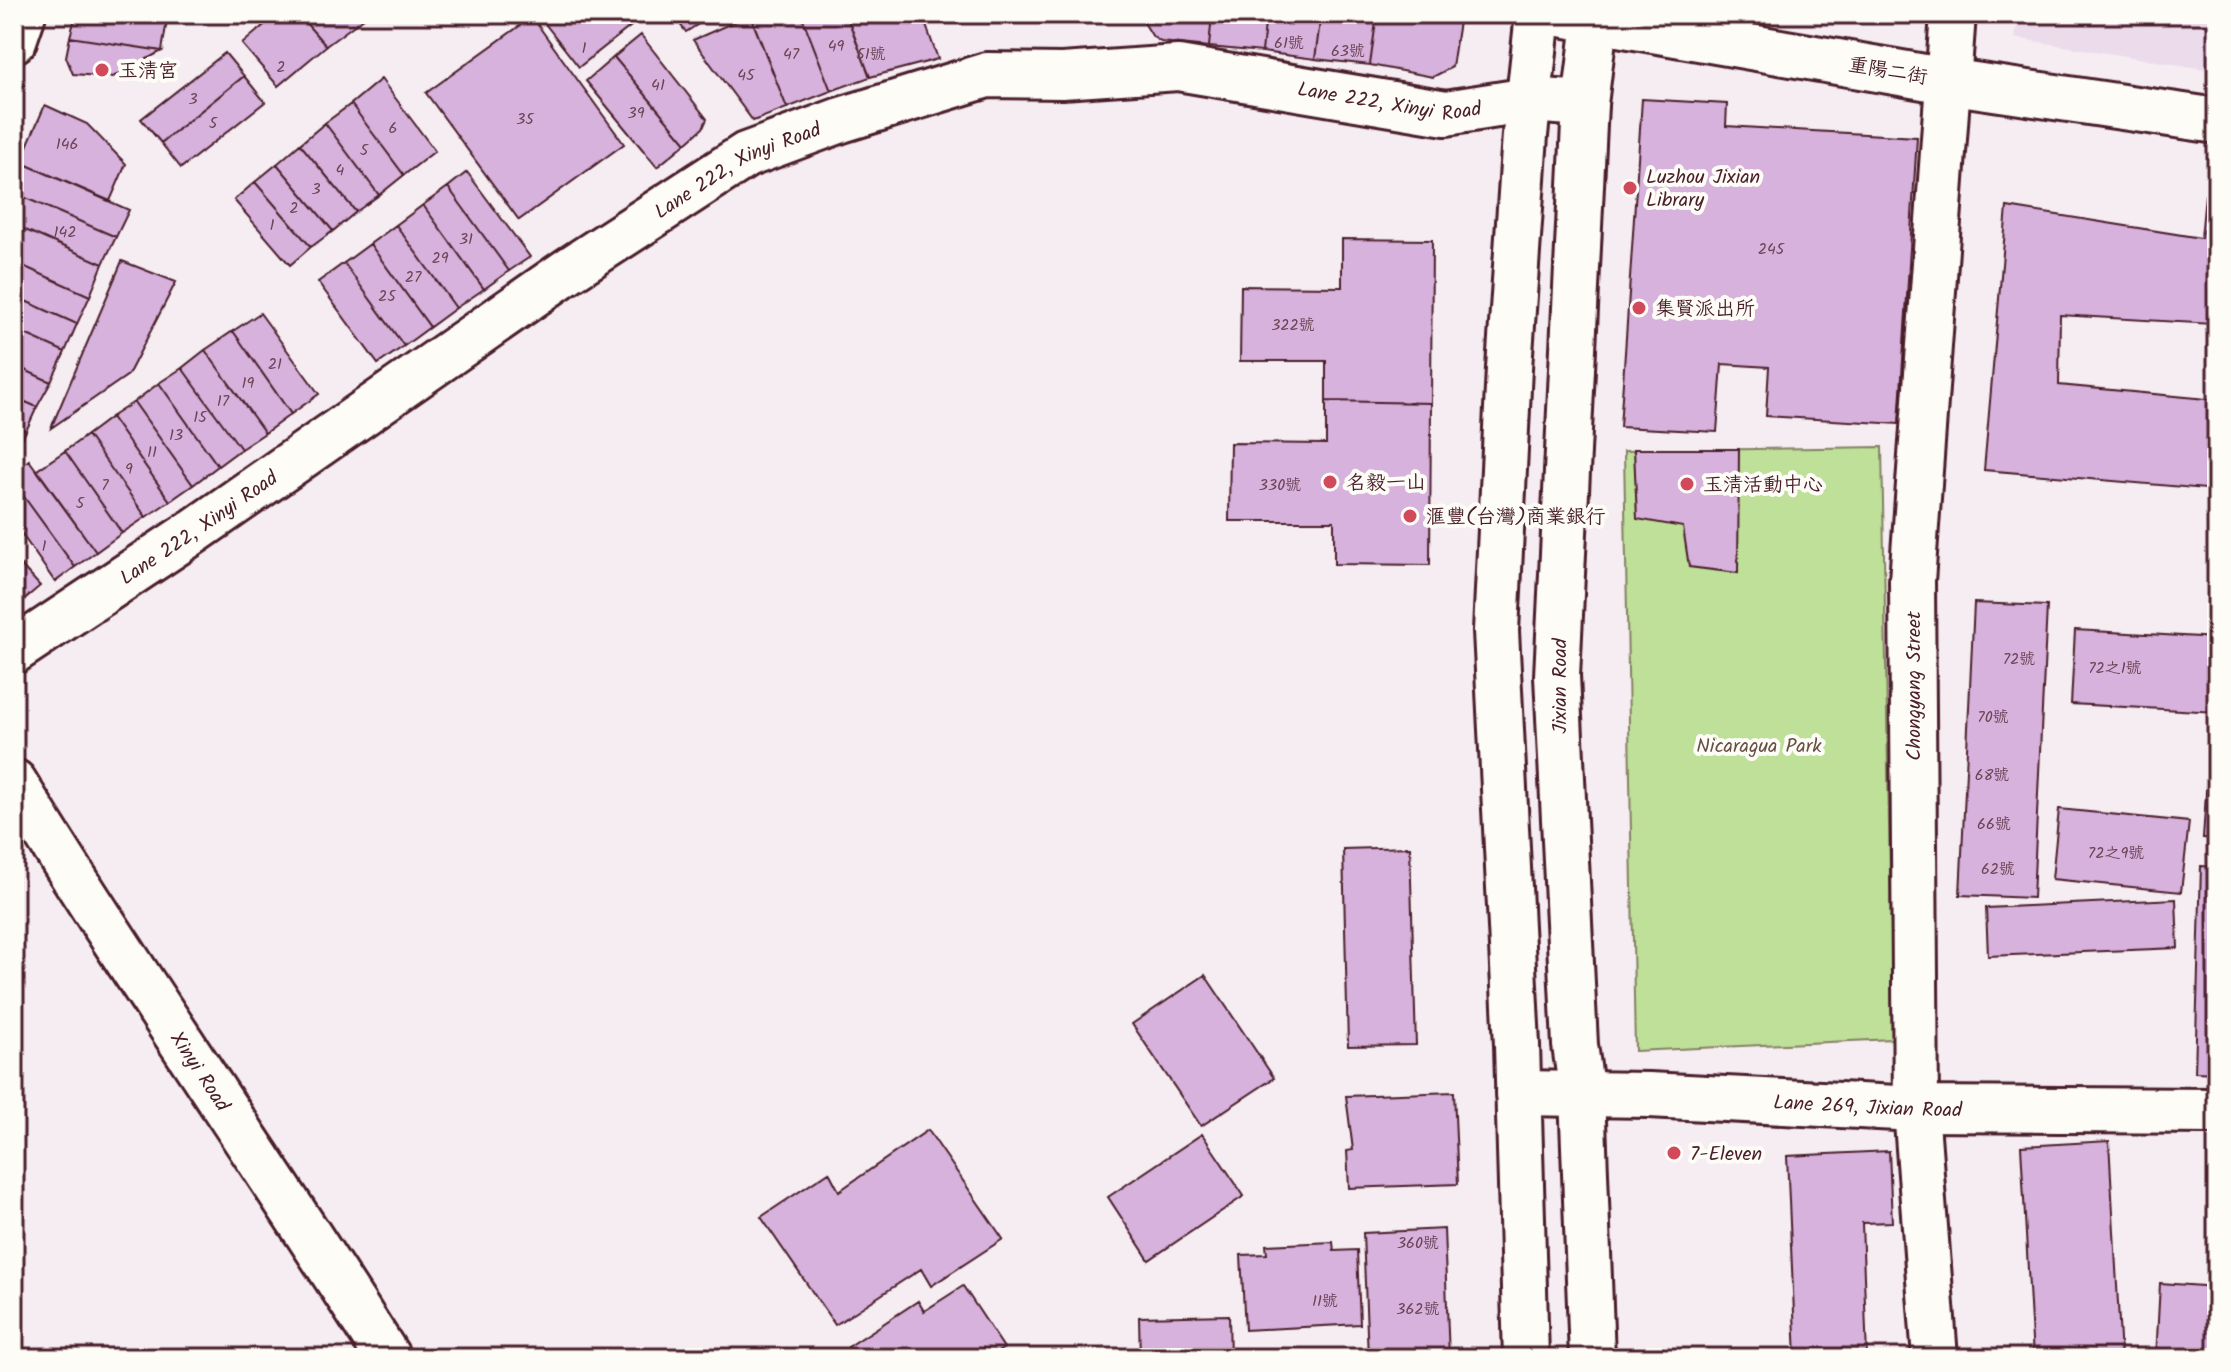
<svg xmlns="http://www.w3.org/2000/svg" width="2231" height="1372" viewBox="0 0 2231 1372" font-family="Kalam,'LXGW WenKai TC',sans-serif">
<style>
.built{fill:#ecdbeb}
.green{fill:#bee099;stroke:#848062;stroke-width:2}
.building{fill:#d6b2dc;stroke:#4a1f2b;stroke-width:2}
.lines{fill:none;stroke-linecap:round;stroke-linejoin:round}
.minor-casing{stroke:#4a1f2b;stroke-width:50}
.major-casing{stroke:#4a1f2b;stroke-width:50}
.minor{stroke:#fdfcf7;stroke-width:44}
.major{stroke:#fdfcf7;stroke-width:44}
.poi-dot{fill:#d1495b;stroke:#fdfcf7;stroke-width:3}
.labels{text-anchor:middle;stroke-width:8;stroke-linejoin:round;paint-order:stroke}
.number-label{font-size:16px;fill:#6d4457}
.poi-label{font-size:20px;fill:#4a1f2b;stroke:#fdfcf7;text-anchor:start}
.street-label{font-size:20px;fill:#4a1f2b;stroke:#fdfcf7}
.park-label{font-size:20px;fill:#674f46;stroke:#fdfcf7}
</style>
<rect width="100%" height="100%" fill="#f5edf2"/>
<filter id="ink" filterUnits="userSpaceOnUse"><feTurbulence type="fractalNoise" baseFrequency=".0125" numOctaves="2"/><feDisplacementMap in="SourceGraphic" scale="16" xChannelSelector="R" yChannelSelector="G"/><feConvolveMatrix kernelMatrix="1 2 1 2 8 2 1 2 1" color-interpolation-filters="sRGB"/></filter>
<g filter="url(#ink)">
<path class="built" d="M2019 14H2217V71L2015 38Z"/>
<path class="green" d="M1882 447 1893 1039 1635 1051 1624 451Z"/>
<path class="building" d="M76 14H168L162 51 70 37Z
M277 14H298L326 46 278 86 242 44Z
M298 14H366L368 15 326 46Z
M542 14H621L631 26 579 67 539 16Z
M672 14H714L686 32Z
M801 14 831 91 787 108 750 14Z
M801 14H846L870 77 831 91Z
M846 14H893L896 21 922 14 938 59 870 77Z
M1144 14H1212L1209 47 1161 42 1153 37 1143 21Z
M1212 14H1266L1262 52 1209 47Z
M1266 14H1321L1315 59 1262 52Z
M1321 14H1377L1370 65 1315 59Z
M1377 14 1460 15 1452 67 1433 77 1370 65Z
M750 15 787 108 753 121 693 40Z
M532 17 624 144 519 220 426 93Z
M641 35 707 119 703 128 686 143 614 57Z
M70 37 162 51 113 77 73 74 66 57Z
M225 53 244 76 161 143 141 119Z
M614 57 686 143 657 167 586 81Z
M244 76 265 102 181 168 161 143Z
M381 79 435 151 404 175 351 104Z
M1642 99 1727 104 1726 126 1917 137 1899 424 1766 416 1769 367 1722 364 1717 432 1620 427Z
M351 104 404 175 379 195 325 123Z
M45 105 87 124 126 164 110 201 20 162Z
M325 123 379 195 356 212 300 144Z
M300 144 356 212 333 231 277 164Z
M20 162 129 210 116 237 14 193V176Z
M277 164 333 231 311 247 255 182Z
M467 172 530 257 509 271 448 187Z
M255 182 311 247 290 265 234 200Z
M448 187 509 271 484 289 423 205Z
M14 193 116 237 103 264 14 225Z
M2205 195 2217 196V286L2213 324 2060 315 2059 385 2217 400V490L1984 470 2007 207 2201 238Z
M423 205 484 289 456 308 396 225Z
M14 225 103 264 90 296 14 262Z
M396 225 456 308 430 327 370 244Z
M1342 239 1432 240 1431 403 1326 401V361H1240L1241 286 1342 287Z
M370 244 430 327 404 346 344 263Z
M122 261 176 282 128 375 51 428Z
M14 262 90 296 77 324 14 296Z
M344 263 404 346 378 364 318 282Z
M14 296 77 324 65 352 14 329Z
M260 313 319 394 291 414 233 331Z
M14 329 65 352 51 382 14 365Z
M233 331 291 414 265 433 205 350Z
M205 350 265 433 241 449 182 368Z
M14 365 51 382 37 407 14 397Z
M182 368 241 449 218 466 159 383Z
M159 383 218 466 193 485 134 402Z
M14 397 37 407 26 431 14 426Z
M1326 401 1431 403 1430 565 1334 564V521H1229L1230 443 1326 444Z
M134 402 193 485 170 501 111 417Z
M111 417 170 501 146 517 87 435Z
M14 426 26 431 14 455Z
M87 435 146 517 122 533 65 451Z
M1634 449H1739L1738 573 1689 567 1683 527 1637 519Z
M65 451 122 533 96 552 37 470Z
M29 460 96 552 75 567 14 483V472Z
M14 483 75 567 55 582 14 523Z
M18 562 40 586 14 608V566Z
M1974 603 2047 606 2033 898 1960 895Z
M2075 630 2217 638V712L2071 704Z
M2208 764H2217V839L2203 838Z
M2059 809 2189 822 2181 892 2052 879Z
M1410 847 1416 1045 1348 1046 1343 849Z
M2201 866 2217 867V1073L2195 1072Z
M2176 899 2178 948 1988 956 1986 908Z
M1205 975 1274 1078 1201 1126 1132 1024Z
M1454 1092 1458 1184 1349 1188 1347 1151 1353 1150 1346 1096Z
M928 1130 1003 1239 931 1286 921 1269 835 1325 761 1217 829 1172 839 1191Z
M1202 1134 1244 1196 1149 1260 1108 1197Z
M2109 1141 2121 1358H2033L2021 1146Z
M1889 1151 1892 1222 1862 1223 1867 1358H1796L1787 1156Z
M1444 1229 1449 1358H1368L1363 1233Z
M1333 1242 1334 1251 1357 1250 1360 1324 1245 1330 1241 1255 1267 1254 1266 1245Z
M2160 1283 2217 1287V1358H2156Z
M963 1286 1004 1348 988 1358H855L848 1347 918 1301 924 1311Z
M1229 1315 1230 1358H1140L1139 1317Z"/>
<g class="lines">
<g class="minor-casing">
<g id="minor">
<path d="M1561 14 1947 81 2217 121"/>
<path d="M14 40 23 14"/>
<path id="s1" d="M14 651 196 530 569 270 746 155 841 120 987 75 1062 76 1178 68 1446 113 1529 100 1585 104"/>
<path id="s2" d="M14 782C134 977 266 1165 388 1358"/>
<path id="s3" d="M1518 1093 1649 1095 1916 1109 2217 1111"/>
<path d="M1935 1358 1916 1109 1912 581 1953 14"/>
</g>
</g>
<g class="major-casing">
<path id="major" d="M1526 1358 1517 1045 1496 631 1509 368 1525 135 1538 14
M1592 1358 1582 1094 1575 1045 1557 676 1585 104 1596 14"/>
</g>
<use href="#minor" class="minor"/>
<use href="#major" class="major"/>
</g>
</g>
<g class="poi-dot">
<circle cx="102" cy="70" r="8"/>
<circle cx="1630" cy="188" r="8"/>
<circle cx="1639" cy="308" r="8"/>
<circle cx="1330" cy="482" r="8"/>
<circle cx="1687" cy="484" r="8"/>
<circle cx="1410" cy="516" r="8"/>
<circle cx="1674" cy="1153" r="8"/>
</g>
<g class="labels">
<g class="number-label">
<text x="1289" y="48">61號</text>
<text x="836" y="51">49</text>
<text x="584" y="53">1</text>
<text x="1348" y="56">63號</text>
<text x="791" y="59">47</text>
<text x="871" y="59">51號</text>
<text x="281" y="72">2</text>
<text x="746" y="80">45</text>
<text x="658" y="90">41</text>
<text x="193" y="104">3</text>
<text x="636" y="118">39</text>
<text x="525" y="124">35</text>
<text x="213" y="128">5</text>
<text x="393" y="133">6</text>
<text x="67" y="149">146</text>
<text x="364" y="155">5</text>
<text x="340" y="175">4</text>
<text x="316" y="194">3</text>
<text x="294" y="213">2</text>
<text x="272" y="230">1</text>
<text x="65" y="237">142</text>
<text x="466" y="244">31</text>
<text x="1771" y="254">245</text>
<text x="440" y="263">29</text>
<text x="413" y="282">27</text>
<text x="387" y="301">25</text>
<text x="1293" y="330">322號</text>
<text x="275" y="369">21</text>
<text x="248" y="388">19</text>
<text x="223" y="406">17</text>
<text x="200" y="422">15</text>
<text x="176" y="440">13</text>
<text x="152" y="457">11</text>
<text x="129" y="474">9</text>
<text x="105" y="490">7</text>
<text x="1280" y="490">330號</text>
<text x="80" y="508">5</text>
<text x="44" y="551">1</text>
<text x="2019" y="664">72號</text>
<text x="2115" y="673">72之1號</text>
<text x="1993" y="722">70號</text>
<text x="1992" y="780">68號</text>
<text x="1994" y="829">66號</text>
<text x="2116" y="858">72之9號</text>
<text x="1998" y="874">62號</text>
<text x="1418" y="1248">360號</text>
<text x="1325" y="1306">11號</text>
<text x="1418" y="1314">362號</text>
</g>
<g class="poi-label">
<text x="118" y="77">玉清宮</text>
<text x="1646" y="183">Luzhou Jixian<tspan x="1646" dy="23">Library</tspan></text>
<text x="1655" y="315">集賢派出所</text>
<text x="1346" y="489">名毅一山</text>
<text x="1703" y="491">玉清活動中心</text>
<text x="1426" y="523">滙豐(台灣)商業銀行</text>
<text x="1690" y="1160">7-Eleven</text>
</g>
<g class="street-label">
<text transform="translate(1888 70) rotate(10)" y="7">重陽二街</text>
<text dy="7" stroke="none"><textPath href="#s1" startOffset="1544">Lane 222, Xinyi Road</textPath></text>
<text dy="7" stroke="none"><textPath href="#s1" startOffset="870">Lane 222, Xinyi Road</textPath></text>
<text dy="7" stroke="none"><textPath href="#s1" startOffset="222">Lane 222, Xinyi Road</textPath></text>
<text transform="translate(1559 686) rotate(-90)" y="7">Jixian Road</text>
<text transform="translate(1913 686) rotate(-90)" y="7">Chongyang Street</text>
<text dy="7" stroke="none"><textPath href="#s2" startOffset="344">Xinyi Road</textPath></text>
<text dy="7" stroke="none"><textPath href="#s3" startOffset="350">Lane 269, Jixian Road</textPath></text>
</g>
<g class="park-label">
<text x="1759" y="752">Nicaragua Park</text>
</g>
</g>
<rect width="2231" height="1372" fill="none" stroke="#fdfcf7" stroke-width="48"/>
<rect x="24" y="24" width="2183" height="1324" fill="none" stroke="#4a1f2b" stroke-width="3" filter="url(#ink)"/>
</svg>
